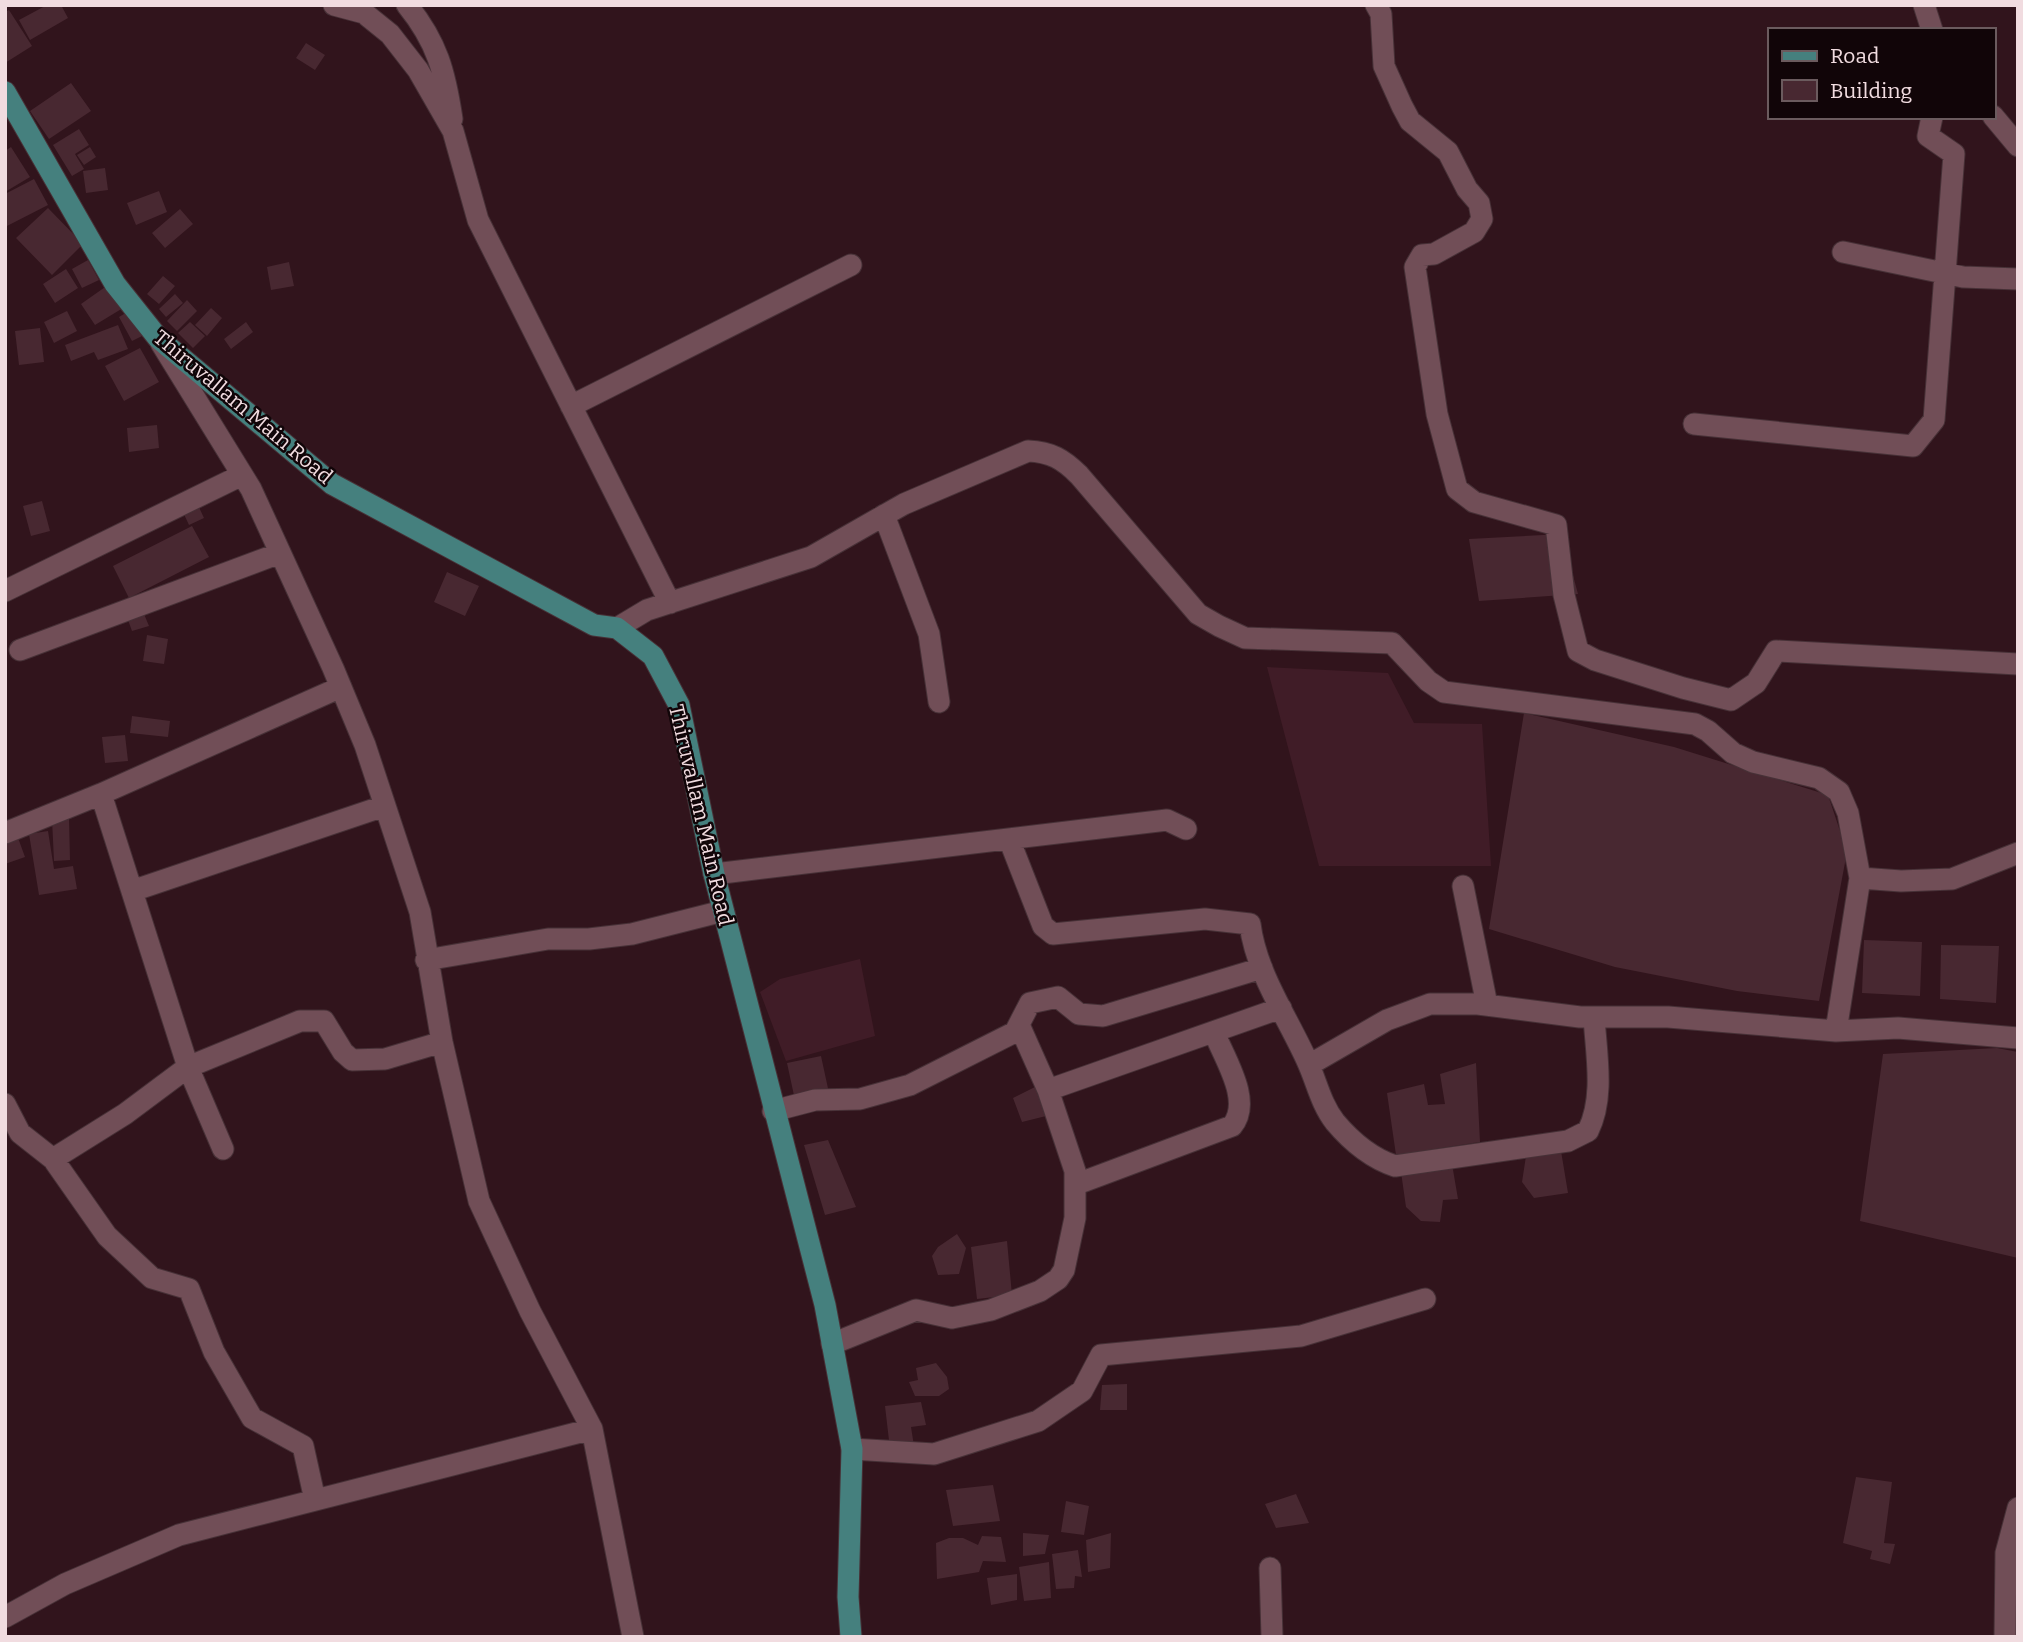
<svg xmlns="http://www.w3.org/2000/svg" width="2023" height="1642" viewBox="0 0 2023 1642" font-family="Bitter,serif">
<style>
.built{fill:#401c27}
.building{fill:#482831}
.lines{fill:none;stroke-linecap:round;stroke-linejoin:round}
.minor-casing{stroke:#473137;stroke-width:23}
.major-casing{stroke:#473137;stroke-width:23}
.minor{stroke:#714e57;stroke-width:21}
.major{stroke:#45807e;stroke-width:21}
.labels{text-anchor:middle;stroke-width:5;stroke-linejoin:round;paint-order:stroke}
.street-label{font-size:21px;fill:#f1dce0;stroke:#110508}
</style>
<rect width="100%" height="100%" fill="#31141c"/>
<path class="built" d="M1267 667 1388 673 1414 723 1482 724 1491 866H1319Z
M860 959 875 1036 786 1061 760 992 780 979Z"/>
<path class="building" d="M47 5H61L68 18 30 40 19 20Z
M9 10 32 46 5 63V12Z
M306 43 325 55 315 70 296 58Z
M71 83 91 111 49 139 30 111Z
M79 129 89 145 75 154 84 169 72 176 53 145Z
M11 147 30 177 5 192V151Z
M90 147 96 157 84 165 77 155Z
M105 168 108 190 86 193 83 171Z
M34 179 48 205 5 227V194Z
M159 191 167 212 136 225 127 203Z
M48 208 83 244 52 275 16 238Z
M180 209 193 224 165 248 152 233Z
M88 260 99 280 82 288 72 269Z
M289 262 294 286 271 290 267 267Z
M66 269 78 288 55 303 43 284Z
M163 276 175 286 159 304 147 294Z
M108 285 123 308 95 325 81 304Z
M175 294 183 303 166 317 159 309Z
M187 300 197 311 177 331 167 321Z
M211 308 222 318 207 336 195 325Z
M67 311 77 331 54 343 44 322Z
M129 311 142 336 132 341 119 317Z
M190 322 205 336 193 348 178 333Z
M246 322 253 332 231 349 224 339Z
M118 325 128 349 98 360 94 352 71 361 65 345Z
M40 328 44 362 19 365 15 331Z
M140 348 159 382 124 401 105 366Z
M157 425 159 448 129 452 127 428Z
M42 501 50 531 31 536 23 506Z
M197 503 204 518 189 525 182 510Z
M192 526 209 557 129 598 113 566Z
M1562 534 1578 594 1479 601 1469 539Z
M447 572 479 586 465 616 434 602Z
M144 614 149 626 132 631 128 620Z
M147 635 168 639 164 664 143 661Z
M1524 713 1674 747 1828 795 1847 852 1819 1001 1737 991 1615 967 1489 929Z
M132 716 170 721 168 737 130 733Z
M125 735 128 761 105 763 102 737Z
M69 818 70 860 54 861 52 819Z
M48 831 54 869 73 866 77 889 39 895 29 834Z
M17 835 25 857 5 864V839Z
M1864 940 1922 942 1920 996 1862 993Z
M1941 945 1999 946 1996 1003 1940 999Z
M1997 1048 2018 1052V1258L1860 1221 1883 1054Z
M821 1056 829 1093 795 1100 787 1063Z
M1476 1063 1480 1142 1396 1155 1387 1093 1424 1084 1428 1105 1445 1104 1440 1074Z
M1039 1085 1050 1115 1022 1122 1013 1098Z
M828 1140 856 1207 825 1215 804 1145Z
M1561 1151 1568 1193 1534 1198 1522 1182 1526 1156Z
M1452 1164 1458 1199 1443 1200 1440 1222 1421 1221 1406 1207 1401 1172Z
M957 1234 966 1248 959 1274 938 1275 932 1256 938 1247Z
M1007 1241 1012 1295 977 1299 971 1247Z
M936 1363 947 1377 949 1389 939 1396H915L909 1382 918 1380 916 1368Z
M1127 1384V1410H1100L1102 1385Z
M921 1402 926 1425 911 1427 914 1446 890 1449 885 1406Z
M1856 1477 1892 1482 1884 1543 1895 1544 1890 1564 1870 1559 1872 1551 1843 1543Z
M993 1485 1000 1521 953 1526 946 1490Z
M1296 1494 1309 1523 1276 1528 1265 1504Z
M1066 1501 1089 1506 1084 1535 1061 1532Z
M1023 1533 1049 1535 1045 1554 1023 1556Z
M1111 1533 1110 1568 1088 1572 1086 1540Z
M982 1536 1001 1537 1006 1562 983 1561 979 1572 937 1579 936 1543 949 1538H963L978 1545Z
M1078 1550 1082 1577 1075 1576 1074 1588 1056 1589 1052 1554Z
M1049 1562 1051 1598 1024 1601 1019 1567Z
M1017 1574V1600L991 1605 987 1578Z"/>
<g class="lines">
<g class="minor-casing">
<path id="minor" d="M334 5 364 13 390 34 418 70 453 131 478 220 670 603
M407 5C437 42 445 72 452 119
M1376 5 1381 14 1384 66 1402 106 1410 121 1448 152 1467 189 1479 203 1482 219 1474 232 1434 254 1422 255 1415 267 1437 414 1457 489 1474 502 1556 525 1564 595 1578 651 1595 660 1683 688 1731 700 1756 683 1776 651 2018 664
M1924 5 1932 30
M1993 116 2018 146
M1843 252 1963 277 2018 279
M161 343 251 489 333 668 365 745 420 912 442 1042 479 1201 530 1311 592 1429 633 1637
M571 406 851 265
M1694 424 1913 446 1934 420 1954 154 1928 136 1932 117
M884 515 929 634 939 702
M5 591 242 475
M617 628 647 610 811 557 904 504 1028 451C1051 452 1063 459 1079 475L1198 614 1219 626 1245 638 1392 643 1428 681 1444 692 1695 724 1708 731 1733 753 1753 762 1819 778 1839 792 1848 813 1860 878 1836 1031
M20 650 280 553
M101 794 188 1067 223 1149
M5 833 101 794 341 687
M1009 839 1043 926 1053 934 1205 919 1250 924C1256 973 1288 1018 1308 1063 1317 1083 1321 1104 1335 1122 1351 1141 1371 1158 1395 1166L1568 1141 1588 1131C1605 1097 1596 1053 1594 1017
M714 874 1167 820 1186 829
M1860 878 1901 881 1952 879 2018 853
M1463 886 1487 1005
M132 891 384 806
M426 960 548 939H589L632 934 723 911
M1309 1065 1387 1020 1430 1004H1478L1580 1017H1668L1836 1031 1898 1028 2018 1038
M1048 1090 1281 1008
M5 1104 20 1133 53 1159 107 1236 152 1278 189 1289 214 1352 252 1418 303 1446 315 1500
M773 1111 815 1100 860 1099 910 1085 1015 1032 1030 1003 1058 997 1079 1014 1103 1016 1262 968
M53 1159 125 1114 188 1067 300 1021H324L343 1052 352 1060 385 1059 442 1042
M1077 1184 1232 1126C1253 1101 1224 1058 1214 1032
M832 1344 916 1310 952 1318 991 1310 1040 1291 1058 1279 1064 1270 1075 1218V1171L1048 1090 1020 1027
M852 1449 934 1454 1038 1421 1082 1391 1101 1355 1301 1336 1425 1299
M1270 1568 1272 1637
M5 1617 65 1584 179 1535 592 1429
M2005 1637 2006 1553 2018 1508"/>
</g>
<g class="major-casing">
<path id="major" d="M5 92 115 284 158 338 332 484 594 625 617 628 653 656 679 705 714 874 825 1305 852 1449 848 1597 851 1637"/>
</g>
<use href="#minor" class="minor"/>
<use href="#major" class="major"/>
</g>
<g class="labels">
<g class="street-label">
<text transform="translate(243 407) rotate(40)" y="7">Thiruvallam Main Road</text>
<text transform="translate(701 815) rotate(77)" y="7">Thiruvallam Main Road</text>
</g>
</g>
<rect width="2023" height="1642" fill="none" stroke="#f1dce0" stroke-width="14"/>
<rect x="1768" y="28" width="228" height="91" fill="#110508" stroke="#6b5b5e" stroke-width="2"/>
<rect x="1782" y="51" width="35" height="10" fill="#45807e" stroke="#6b5b5e" stroke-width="2"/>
<text x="1830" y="63" font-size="21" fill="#f1dce0">Road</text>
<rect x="1782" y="80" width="35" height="21" fill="#482831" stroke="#6b5b5e" stroke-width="2"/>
<text x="1830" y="98" font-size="21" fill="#f1dce0">Building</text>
</svg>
